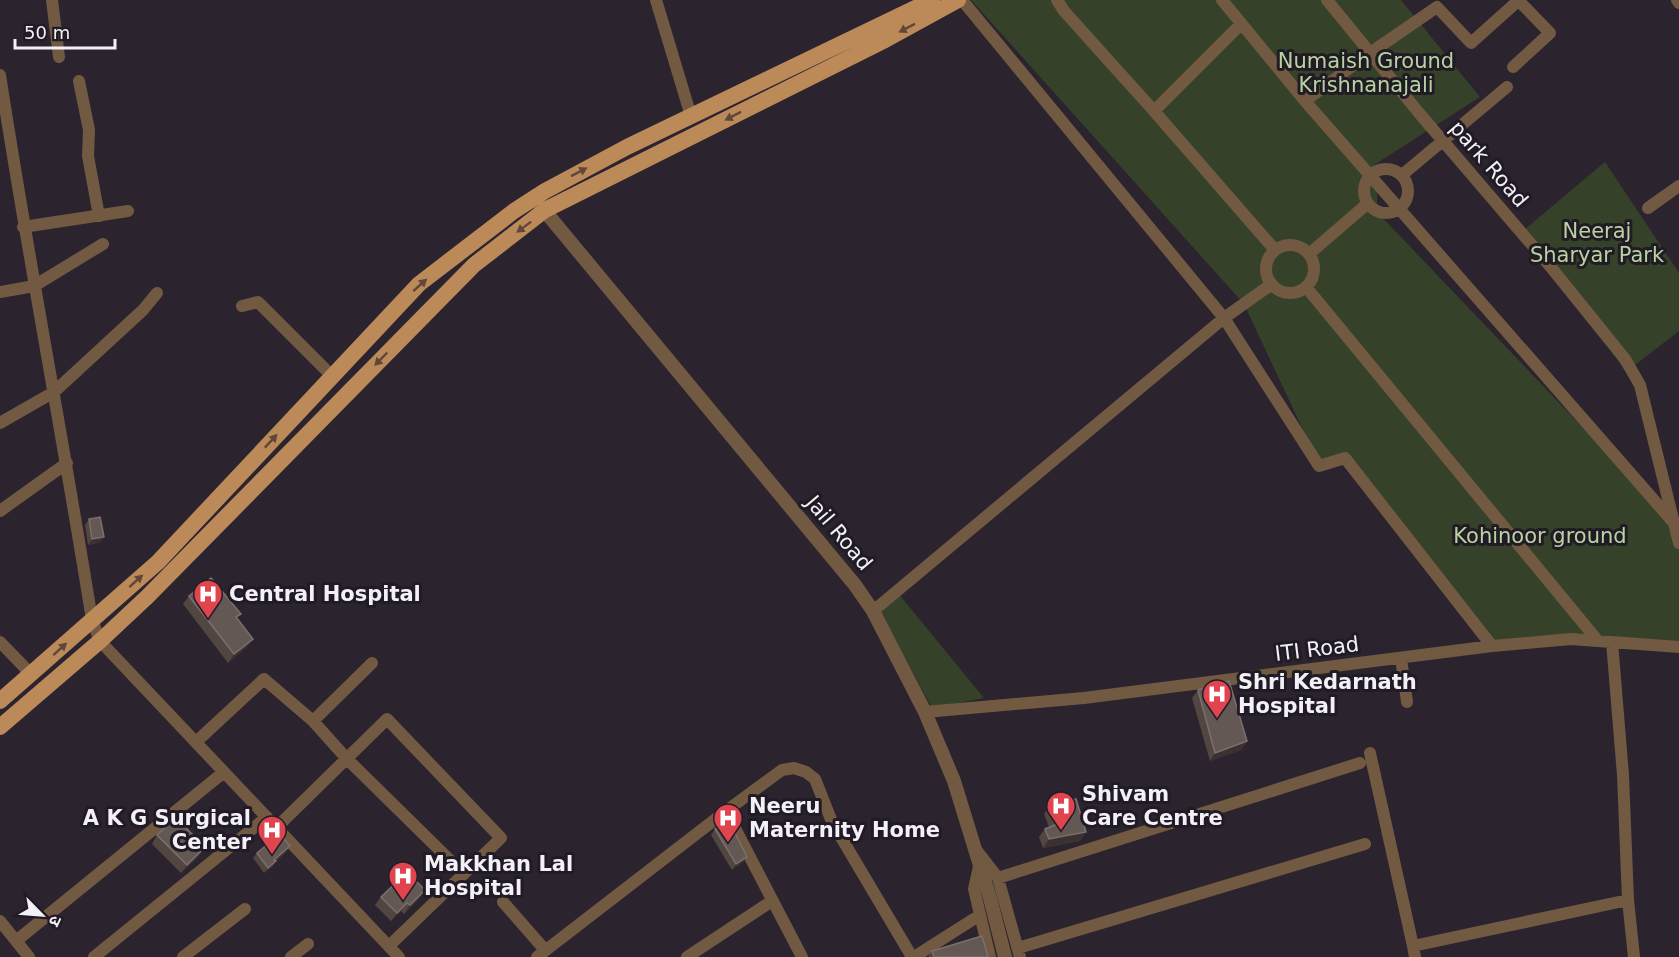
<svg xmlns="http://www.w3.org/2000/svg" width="1679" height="957" viewBox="0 0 1679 957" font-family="'DejaVu Sans','Noto Sans Devanagari',sans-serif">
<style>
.green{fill:#354229}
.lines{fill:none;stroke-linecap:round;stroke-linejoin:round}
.minor{stroke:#725942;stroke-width:12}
.tertiary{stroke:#725942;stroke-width:14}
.primary{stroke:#bc8a58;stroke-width:16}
.wall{fill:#524641}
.shaded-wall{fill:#3b3131}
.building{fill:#645854;stroke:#7a706e;stroke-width:1.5}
.oneway{fill:#5f4739}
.labels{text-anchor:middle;stroke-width:6;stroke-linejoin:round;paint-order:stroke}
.park-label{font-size:21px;fill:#b8d39f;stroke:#211b25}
.street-label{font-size:21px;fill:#f4f0f7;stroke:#211b25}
.poi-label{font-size:21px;font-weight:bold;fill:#f4f0f7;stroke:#211b25;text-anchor:start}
</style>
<rect width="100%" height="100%" fill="#2b242f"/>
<path class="green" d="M971 0H1401L1480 97 1374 165 1377 170V212L1674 523 1679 543V647L1612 642 1492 646 1345 457 1320 466 1244 304Z
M1605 162 1679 273V331L1626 372 1524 230Z
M897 592 984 698 932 708 879 609Z"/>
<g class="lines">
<path class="minor" d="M52 0 59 57
M656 0 691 116
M962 0 1224 318 1272 284
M1057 0 1064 11 1154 111 1241 24
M1222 0 1305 101 1674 523 1679 543
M1327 0 1419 113 1550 266 1625 359 1640 385 1673 519
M1677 0 1679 3
M1513 67 1550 33 1518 0
M0 75C28 257 63 438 92 620L100 641 399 957
M79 81 89 130 88 156 99 216
M1305 101 1370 53 1437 7 1471 43 1519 0
M1154 111 1275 250
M1364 191a22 22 0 1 1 44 0a22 22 0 1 1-44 0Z
M1402 175 1507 87
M1648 208 1679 186
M23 227 128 211
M1266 269a24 24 0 1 1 48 0a24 24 0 1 1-48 0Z
M1309 254 1367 204
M1306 287 1598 641
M0 292 34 286 103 244
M242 306 258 302 332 376
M0 423 54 392 143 310 157 293
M0 511 67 463
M873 611 1224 318 1319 466 1345 458 1492 646
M0 642 31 674
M1612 642 1623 775 1628 900 1634 957
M1401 658 1407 702
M925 712 1084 698 1492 646 1571 639 1679 647
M313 721 347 759 464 874
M196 742 264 679 313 721 372 663
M1370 753 1413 946
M726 811 802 957
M277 827 387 719 501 838 389 946
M977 851 998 878 1020 957
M980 862 974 889 990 957
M998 878 1360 763
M503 902 545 950
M0 921 29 957
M16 941 224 772
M1018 948 1365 844
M94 957 267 817
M183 957 245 909
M291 957 308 944
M537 957 726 811 782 770 794 768 806 772 815 779 832 822 912 957
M687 957 772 901
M914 957 980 915
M1415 957 1413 946 1628 900"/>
<path class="tertiary" d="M539 204 855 585 873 611 925 712 954 781 990 898 1005 957"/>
<path class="primary" d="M0 701 158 562 419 284 514 211 545 191 627 147 932 0
M0 727 100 641 147 597 474 265 545 210 885 40 958 0"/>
</g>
<path class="wall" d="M89 519 104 537 100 542 88 545 85 525Z
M189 596 237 619 247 647 228 663 183 604Z
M1198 690 1247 741 1241 750 1210 761 1192 698Z
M1050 806 1086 832 1080 841 1043 848 1039 837 1045 829 1049 827 1044 814Z
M715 829 747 857 743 862 732 870 711 835Z
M157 835 199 856 181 873 152 844Z
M286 852 276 861 272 867 264 873 253 858 257 853Z
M381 897 419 899 404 914 401 911 391 921 375 905Z
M932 951 988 957H928Z"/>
<path class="shaded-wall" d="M104 537 100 542 88 545 92 539Z
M253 639 247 647 228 663 234 654Z
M1247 741 1241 750 1210 761 1215 753Z
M1086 832 1080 841 1043 848 1049 839Z
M290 846 286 852 270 865 274 860Z
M205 847 199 856 181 873 187 865Z
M747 857 743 862 732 870 736 864Z
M276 861 272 867 264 873 268 868Z
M425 890 419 899 404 914 410 905Z
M407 903 401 911 391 921 397 913Z"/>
<path class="building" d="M100 517 104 537 92 539 89 519Z
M211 578 241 614 236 617 253 639 234 654 189 596Z
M1229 681 1247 741 1215 753 1198 690Z
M1076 799 1086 832 1049 839 1045 829 1057 824 1050 806Z
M176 818 205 847 187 865 157 835Z
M729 821 747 857 736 864 715 829Z
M275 838 279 843 284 839 290 846 274 860 276 861 268 868 257 853Z
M407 872 425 890 410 905 407 903 397 913 381 897Z
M982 936 988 957H934L932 951Z"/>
<defs><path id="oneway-solid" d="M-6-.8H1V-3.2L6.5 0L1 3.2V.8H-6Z" transform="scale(1.5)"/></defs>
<g class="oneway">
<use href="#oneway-solid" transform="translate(907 28) rotate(153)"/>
<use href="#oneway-solid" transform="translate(733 116) rotate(153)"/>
<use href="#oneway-solid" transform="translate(579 172) rotate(-27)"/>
<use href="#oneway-solid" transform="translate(524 227) rotate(143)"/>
<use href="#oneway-solid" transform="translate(420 285) rotate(-42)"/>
<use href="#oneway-solid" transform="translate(381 359) rotate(134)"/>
<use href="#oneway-solid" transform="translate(271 441) rotate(-47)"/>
<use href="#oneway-solid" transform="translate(136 581) rotate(-42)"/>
<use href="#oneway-solid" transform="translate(60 649) rotate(-42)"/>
</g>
<defs>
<g id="hospital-pin" transform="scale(1.5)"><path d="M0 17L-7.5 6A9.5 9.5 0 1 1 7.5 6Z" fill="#e0444e" stroke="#211b25"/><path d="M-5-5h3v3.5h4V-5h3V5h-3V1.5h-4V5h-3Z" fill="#fff"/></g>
</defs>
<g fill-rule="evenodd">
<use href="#hospital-pin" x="208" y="594"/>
<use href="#hospital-pin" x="1217" y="694"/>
<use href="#hospital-pin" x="1061" y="806"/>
<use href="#hospital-pin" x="728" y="818"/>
<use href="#hospital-pin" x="272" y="830"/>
<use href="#hospital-pin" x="403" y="876"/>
</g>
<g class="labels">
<g class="park-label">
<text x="1366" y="68">Numaish Ground<tspan x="1366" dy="24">Krishnanajali</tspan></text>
<text x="1597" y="238">Neeraj<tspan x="1597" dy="24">Sharyar Park</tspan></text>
<text x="1540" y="543">Kohinoor ground</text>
</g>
<g class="street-label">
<text transform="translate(1489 164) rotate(49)" y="7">park Road</text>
<text transform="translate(839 533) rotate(50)" y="7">Jail Road</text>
<text transform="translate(1317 649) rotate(-7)" y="7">ITI Road</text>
</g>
<g class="poi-label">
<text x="229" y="601">Central Hospital</text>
<text x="1238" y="689">Shri Kedarnath<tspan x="1238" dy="24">Hospital</tspan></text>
<text x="1082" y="801">Shivam<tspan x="1082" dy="24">Care Centre</tspan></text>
<text x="749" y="813">Neeru<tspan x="749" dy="24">Maternity Home</tspan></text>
<text x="251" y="825" text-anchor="end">A K G Surgical<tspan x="251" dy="24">Center</tspan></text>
<text x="424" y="871">Makkhan Lal<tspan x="424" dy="24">Hospital</tspan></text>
</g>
</g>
<g transform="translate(42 915) rotate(115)" stroke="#211b25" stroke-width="4.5" paint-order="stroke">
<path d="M0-4.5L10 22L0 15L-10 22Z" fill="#f4f0f7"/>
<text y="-9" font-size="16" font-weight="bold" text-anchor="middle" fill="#f4f0f7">उ</text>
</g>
<path d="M15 39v9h100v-9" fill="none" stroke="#f4f0f7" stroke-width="3"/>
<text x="24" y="39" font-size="18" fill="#f4f0f7" stroke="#211b25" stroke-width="4.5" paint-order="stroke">50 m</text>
</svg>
